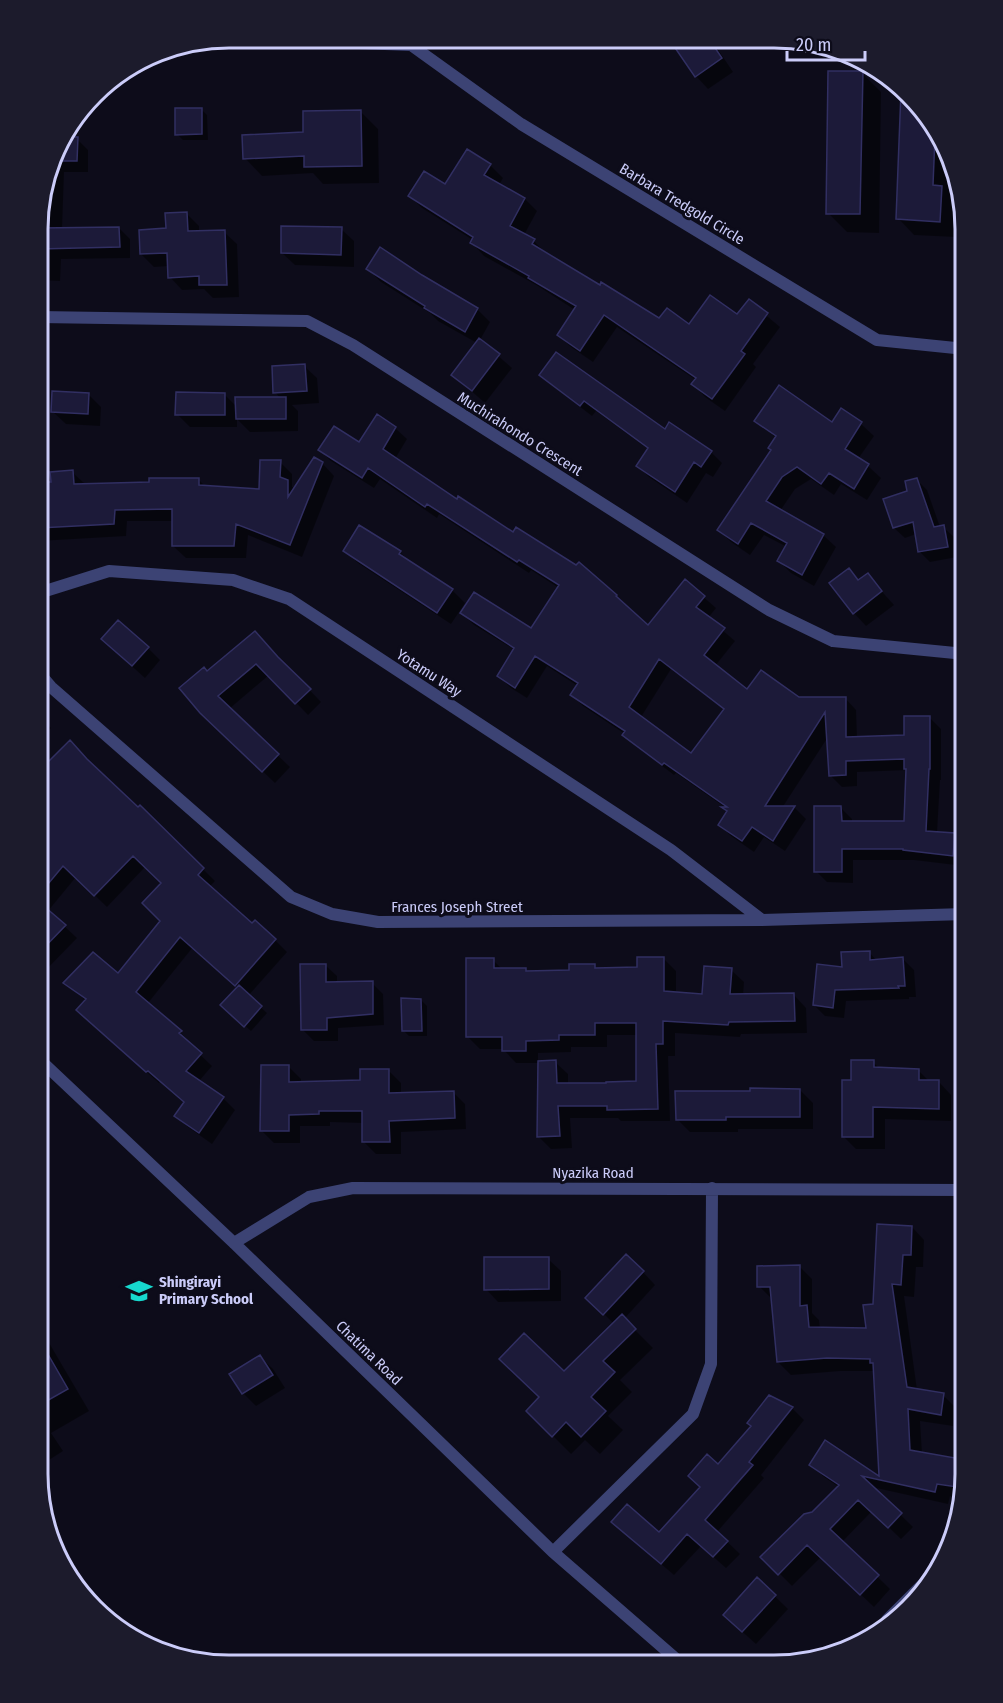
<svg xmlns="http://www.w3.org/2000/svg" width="1003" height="1703" viewBox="0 0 1003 1703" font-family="'Fira Sans Condensed',sans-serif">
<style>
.shadow{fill:#0007;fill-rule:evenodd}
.building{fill:#1c1a39;stroke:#312f62;stroke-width:1.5;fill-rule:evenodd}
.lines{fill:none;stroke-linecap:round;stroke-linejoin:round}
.minor{stroke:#3c4374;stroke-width:12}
.labels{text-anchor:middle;stroke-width:6;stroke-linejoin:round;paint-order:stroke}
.street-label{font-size:15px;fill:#cbccf9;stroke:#0d0c1a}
.poi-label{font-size:15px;font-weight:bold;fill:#cbccf9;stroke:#0d0c1a;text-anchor:start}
.rim{fill:none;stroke:#cbccf9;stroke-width:3}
</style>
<rect width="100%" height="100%" fill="#0d0c1a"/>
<path class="shadow" d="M671 39H711L733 72 708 89 696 76Z
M862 73 881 92 879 233 847 232 828 213Z
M903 93 951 156 950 195 958 204 956 237 914 235 898 218Z
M201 109 207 115 208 140H183L177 134Z
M360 111 378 129 379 183 323 184 313 173 262 176 245 158Z
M77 139 88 150V172H64L62 229 119 228 130 239V258L61 259 60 281 39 280V205L57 144Z
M467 151 490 165 503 178 499 185 525 199 537 211 524 235 534 241 546 254 660 320 690 326 738 316 749 301 780 327 753 364 756 367 725 411 705 397 693 384 696 380 617 327 593 362 571 347 558 335 575 310 538 286 484 256 472 243 473 240 422 208 410 196 445 186Z
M186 213 199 226V232H224L237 244 239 297 213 298 204 289 182 290 170 277 169 266 154 267 141 254Z
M341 229 354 241V267L295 265 282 253Z
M368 269 421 276 477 309 490 322 480 340 512 368 485 403 453 375 477 343 438 321 430 313 381 282Z
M304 366 317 378 319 403 292 405 298 411V431L250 432 237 419V427H190L177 414 224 394 237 407 280 398 275 392Z
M541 375 711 452 722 463 713 477 706 473 687 503 649 477 638 466 648 449 596 411 592 416 553 386Z
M39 382 47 391 46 411H39Z
M88 394 101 407 100 426 66 424 53 412Z
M842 410 861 424 874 436 858 459 868 466 881 478 867 500 841 484 834 495 811 479 795 489 780 511 823 535 836 547 814 586 791 573 779 561 787 547 764 535 750 555 731 542 719 530 772 450 776 438 756 420 833 424Z
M395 428 407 439 395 459 457 501 616 596 649 627 685 581 716 608 708 618 735 641 715 666 747 691 798 699 845 698 856 710 857 738 906 736 930 718 941 729V780H940L937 833 954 835 965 846 964 866 914 860H853V883L827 882 816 871 841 808 852 819V822H906L908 770 857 772V786L842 787 830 775 828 737 782 808H795L806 819 785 851 764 837 754 852 731 836 720 825 728 812 726 808 676 773 674 775 636 746 625 734 583 706 572 695 578 686 547 666 527 698 511 688 499 676 515 650 474 625 462 613 531 629 559 588 531 570 529 573 439 514 437 518 380 479 374 488 331 461 320 450 360 444ZM671 669 725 710 692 756 641 717Z
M280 462 292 474V487L295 489 322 463 334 476 302 557 248 535 246 558H186L173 546V521H127L126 536 39 541V484L53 483 72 472 85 484 150 483 198 479 206 487 260 490Z
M916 479 927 490 940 527H943L954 537 957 557 930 562 920 552 916 534 905 538 894 528 885 500 909 492Z
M360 527 400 552 413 565 452 590 465 603 451 624 358 563 345 551Z
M849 570 860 581 867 575 894 605 866 626 854 613Z
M255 633 321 702 308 715 269 675 229 709 290 767 275 783 214 725 207 673Z
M148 648 160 660 145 678 116 652Z
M38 716 51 728 38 740Z
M140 807 215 881 209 887 252 925 275 940 287 952 248 996 267 1013 251 1031 228 1011 238 988 193 947 148 1003 180 1032 192 1044 191 1046 212 1066 199 1081 223 1098 235 1110 212 1144 188 1127 176 1116 185 1103 160 1081 159 1083 90 1022 86 1001 65 983 118 976 162 921 163 883 145 867 107 907 76 877 48 911 77 938 44 972 38 969V823L138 809Z
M869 952 877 961 903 959 914 970 916 997H909V999L846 1001 844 1018 825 1016 814 1005 843 969Z
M663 958 676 971V993L704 995 731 970 744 982 743 996 794 995 806 1008 807 1033 741 1034 740 1037 675 1033V1056H668L670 1121H621L618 1118H570L572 1148 551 1149 539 1137 540 1063H516L503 1049H480L467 1036 493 960 503 970H525L528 972 570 971 595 966 598 969H638ZM607 1035H637V1083L568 1084V1074L555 1062H538V1053L571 1052V1047H607Z
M325 965 337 976V983H372L383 994 384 1025 338 1028V1041H314L303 1030Z
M421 1000 427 1006V1036H409L403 1030Z
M873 1062 880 1069 918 1070 930 1082H939L951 1095V1121L885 1119V1149H856L843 1136 852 1082Z
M289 1067 301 1079V1083L362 1082 389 1071 401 1083V1095L453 1092 465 1104 466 1129 401 1132V1154H376L364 1142 363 1123 330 1122V1126H300V1143H274L262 1131Z
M800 1090 813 1103V1129H738V1132H690L677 1119Z
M912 1227 924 1240 923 1267H916L914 1297 904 1296 917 1390 943 1395 956 1408 953 1426 920 1421 922 1454 960 1460 965 1465V1486L963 1498 950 1496 948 1504 872 1487 913 1527 901 1539 872 1511 842 1542 890 1589 874 1607 821 1557 792 1586 763 1557 812 1513 839 1487 824 1477 811 1464 881 1479 875 1371H840L791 1375 778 1362 772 1299 759 1286 799 1266 812 1279V1313L819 1320 820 1329 868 1330 875 1305Z
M548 1259 561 1271V1301L498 1302 486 1289Z
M643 1272 655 1285 624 1319 653 1348 620 1380 632 1392 608 1416 623 1430 600 1454 585 1440 571 1454 528 1411 614 1324 588 1298Z
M38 1324 89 1411 51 1433 63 1451 38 1467Z
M260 1357 273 1369 285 1388 256 1406 243 1393 231 1375Z
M792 1408 804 1420 761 1475 764 1478 717 1532 740 1554 726 1568 701 1546 674 1575 626 1534H660L719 1466Z
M757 1579 788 1609 756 1644 737 1627Z"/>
<path class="building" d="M669 39H709L722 58 695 77Z
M828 71H863L860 214H826Z
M901 91 935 136 933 185 942 186 940 222 896 219Z
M175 108H202V134L175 135Z
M361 110 362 166 304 167V156L243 159 242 135 303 132V111Z
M63 137H78L77 161H52L57 144Z
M467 149 491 164 484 175 525 198 510 226 535 239 532 244 600 285 601 282 659 318 667 308 689 324 710 295 737 314 749 299 768 313 741 351 745 354 712 399 691 384 696 378 604 315 580 351 557 335 576 306 528 278 529 276 470 243 473 237 408 196 424 171 445 184Z
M187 212 188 231 225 230 227 285H199V276L168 278 167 253 140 254 139 230 166 228 165 213Z
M281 226 342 227 341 255 281 253Z
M119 227 120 247 39 249V228Z
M380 247 422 275 478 308 465 332 424 308 425 306 366 269Z
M479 338 500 354 472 391 451 375Z
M556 352 665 429 669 422 712 451 701 467 694 462 675 492 636 466 648 448 584 401 580 406 539 375Z
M305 364 307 391 273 393 272 366Z
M779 385 832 422 841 408 862 422 845 449 869 464 854 489 829 473 821 484 797 467 782 477 766 501 824 534 802 575 777 561 787 543 751 523 738 544 717 530 771 450 768 448 776 436 754 421Z
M52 391 89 393 88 414 51 412Z
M176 392 225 393V415H175Z
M235 397H286V419H236Z
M377 414 396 427 383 449 457 499 458 496 513 532 516 527 576 565 579 562 617 595 616 596 648 625 685 579 705 596 696 607 725 628 704 655 747 689 761 670 799 697H846V737L904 735V716H930V769H929L926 831 955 833 953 856 903 850V849H842V872H814V806H841L842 821H904L906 769H904V759L846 761V775L829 776 825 712 765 806H795L773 841 752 827 742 841 718 825 727 811 721 807H727L664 763 662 765 622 735 625 731 570 695 578 683 535 656 515 688 497 676 514 648 460 613 474 592 531 628 559 585 519 560 517 562 427 504 425 507 368 468 362 478 318 450 334 426 359 442ZM659 659 724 709 691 753 629 707Z
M314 457 323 462 290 545 236 524 234 546H172V509L115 510 114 524 39 528V482H51L50 472 73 470 74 484 149 482V478H199V485L259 489 260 460H281L280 477 288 480V497Z
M917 478 934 527 944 525 948 547 918 552 913 522 893 528 883 499 907 491 905 481Z
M359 525 401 551 399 554 453 589 437 613 343 551Z
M849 568 858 580 868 573 882 591 853 614 829 583Z
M118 620 149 647 132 666 101 639Z
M255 631 278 657 311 689 295 704 256 664 218 696 279 754 262 772 200 713 179 688 204 667 207 671Z
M70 740 87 759 138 807 140 805 204 868 198 875 252 923 255 920 276 939 235 986 180 937 136 992 182 1031 179 1033 202 1053 186 1071 224 1097 199 1133 174 1116 184 1102 148 1071 146 1072 76 1010 86 999 63 983 93 952 118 973 160 921 142 903 161 883 133 856 94 896 63 866 38 896V766H44Z
M38 901 66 925 38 954Z
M870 951V960L903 957 905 986H898L899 988 835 990 833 1008 813 1005 817 964 842 967 841 952Z
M637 957H664V991L702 994 704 966 732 968 730 994 794 993 795 1021 729 1022 728 1025 663 1021V1044H656L658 1109 607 1110V1106H558L560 1136 537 1137 538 1061 556 1060 557 1083H606V1082L636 1081V1023H595V1035H559V1040L526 1041V1051H502V1037H466V958H494V968H526V971L569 970V964H595V968L637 967Z
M300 964H326V982L373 981V1014L327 1018V1030H301Z
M239 985 262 1006 244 1027 220 1005Z
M401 998 421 999 422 1031H402Z
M851 1060H874V1067L919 1069V1080H939V1109L873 1107V1137H842V1080H851Z
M261 1065H289V1082L360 1080V1069H389V1093L454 1091 455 1118 389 1121 390 1142H362V1111H319V1114L289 1115V1131H260Z
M750 1088 800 1089V1117H726V1120H676L675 1091H750Z
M877 1224 912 1226 911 1255H903L901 1285 892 1284 907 1387 944 1393 941 1415 908 1409 910 1450 961 1459 957 1487 937 1484 935 1492 862 1476 902 1513 888 1528 858 1500 830 1529 879 1575 860 1595 807 1545 778 1575 760 1557 804 1514 812 1512 839 1485 809 1465 825 1440 879 1476 873 1363H870V1359L827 1358 777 1362 770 1287H757V1266L800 1265V1306L807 1305 809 1327 866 1328 863 1305 873 1304Z
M626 1254 644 1271 603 1315 585 1298Z
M484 1257H549V1289L484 1290Z
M622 1314 636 1329 603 1361 615 1372 591 1397 606 1411 581 1437 566 1422 552 1437 526 1411 539 1397 499 1359 524 1333 564 1371Z
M38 1337 68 1389 38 1406Z
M260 1355 273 1375 242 1394 229 1374Z
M769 1395 793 1407 749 1462 753 1465 705 1520 728 1541 713 1557 687 1534 661 1564 611 1522 627 1504 659 1532 700 1487 688 1476 707 1454 718 1464 751 1426 747 1423Z
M757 1577 776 1595 742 1632 723 1615Z"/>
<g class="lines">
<path class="minor" d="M225 38 411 45 409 38
M420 38 411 45 521 124 877 340 965 349
M39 317 307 321 353 345 769 610 833 641 965 654
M39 593 109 571 233 580 289 599 671 850 762 920
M39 673 51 687 291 897 332 914 378 922 762 920 965 914
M38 1058 234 1243 553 1552 683 1665
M234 1243 309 1197 353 1188 965 1190
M553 1552 693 1414 711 1364 712 1188
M887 1620 928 1579 941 1562"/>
</g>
<defs>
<g id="school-bare" transform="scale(2.07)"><path d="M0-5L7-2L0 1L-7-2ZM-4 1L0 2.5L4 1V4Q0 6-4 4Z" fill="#17d9ce" stroke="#0d0c1a" stroke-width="2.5" paint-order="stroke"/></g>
</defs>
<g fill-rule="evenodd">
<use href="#school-bare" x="139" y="1291"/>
</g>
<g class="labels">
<g class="street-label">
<text transform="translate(682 204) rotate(31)" y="5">Barbara Tredgold Circle</text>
<text transform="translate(520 434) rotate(32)" y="5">Muchirahondo Crescent</text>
<text transform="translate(429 673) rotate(33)" y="5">Yotamu Way</text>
<text x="457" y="912">Frances Joseph Street</text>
<text x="593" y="1178">Nyazika Road</text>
<text transform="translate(369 1353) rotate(44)" y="5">Chatima Road</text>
</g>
<g class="poi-label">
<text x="159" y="1287">Shingirayi<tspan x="159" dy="17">Primary School</tspan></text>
</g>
</g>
<path d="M0 0H1003V1703H0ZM229 48H774A181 181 0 0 1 955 229V1474A181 181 0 0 1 774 1655H229A181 181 0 0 1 48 1474V229A181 181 0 0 1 229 48Z" fill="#1c1b2c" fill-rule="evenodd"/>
<path class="rim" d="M229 48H774A181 181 0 0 1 955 229V1474A181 181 0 0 1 774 1655H229A181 181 0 0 1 48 1474V229A181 181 0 0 1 229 48Z"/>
<path d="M787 51v9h78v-9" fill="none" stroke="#cbccf9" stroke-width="3"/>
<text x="796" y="51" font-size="18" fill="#cbccf9" stroke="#0d0c1a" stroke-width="4.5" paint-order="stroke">20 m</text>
</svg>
